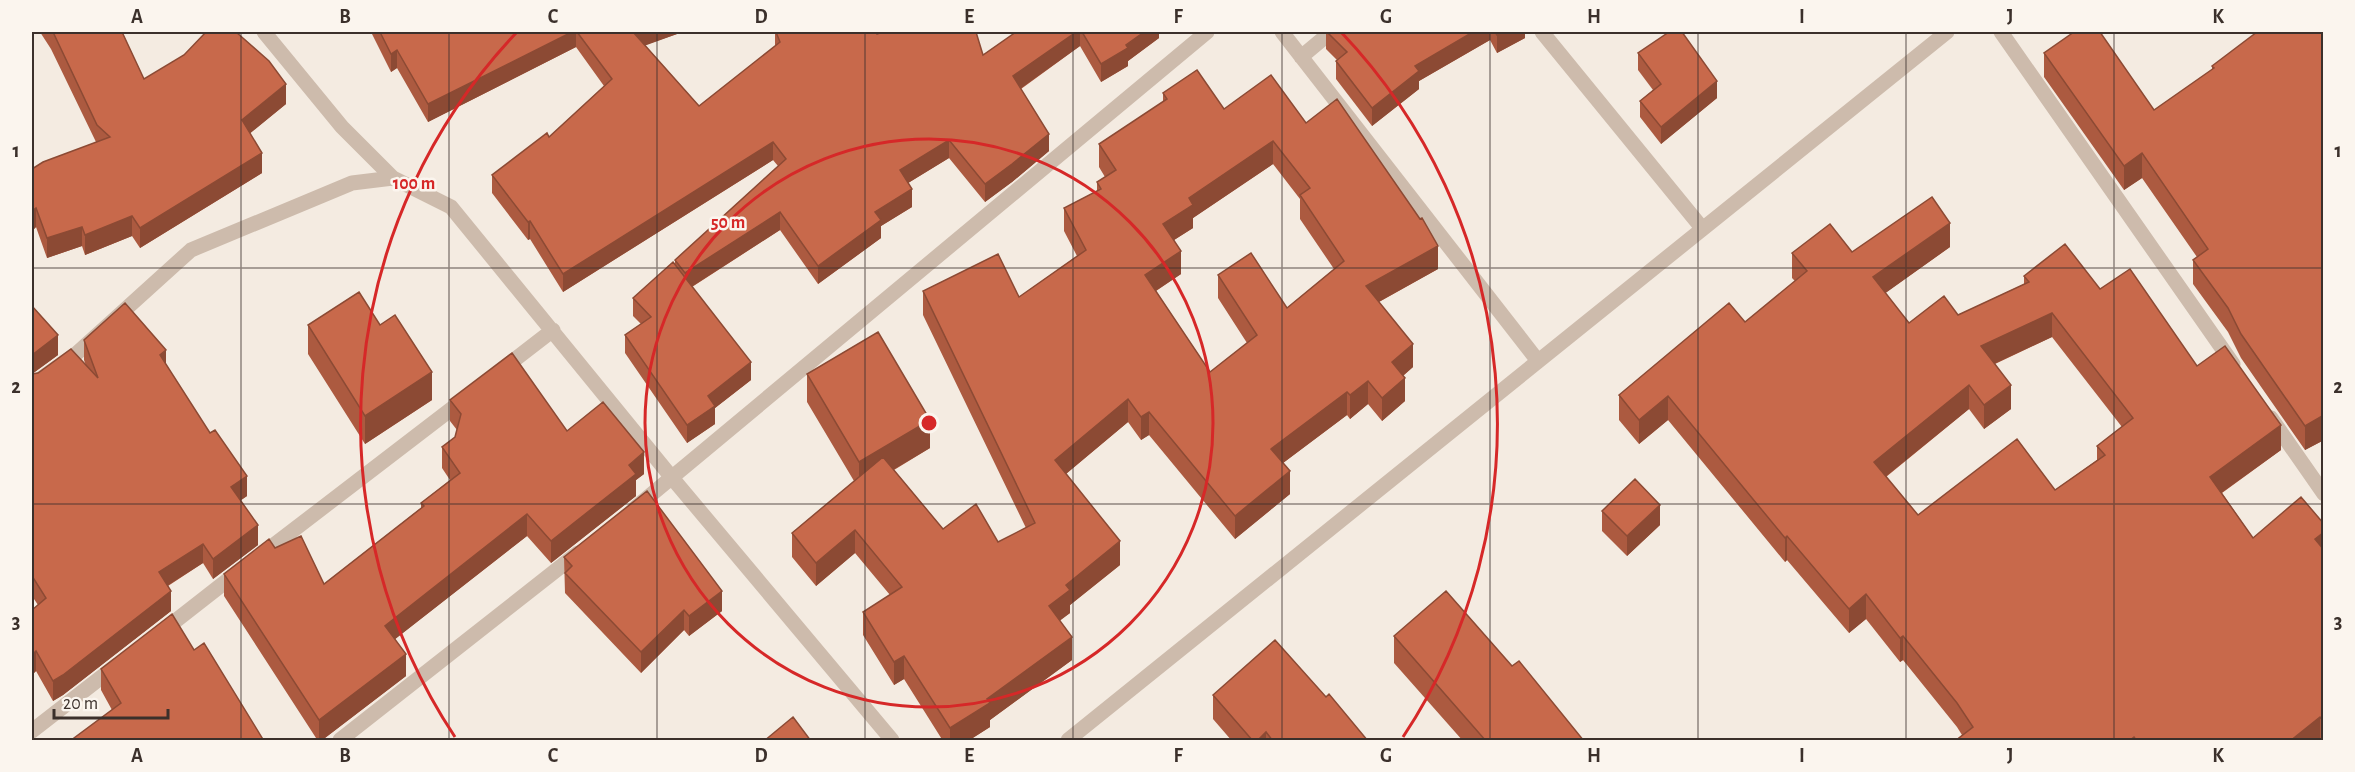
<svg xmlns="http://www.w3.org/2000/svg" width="2355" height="772" viewBox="0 0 2355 772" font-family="'Alegreya Sans',sans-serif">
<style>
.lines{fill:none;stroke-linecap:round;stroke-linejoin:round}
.street{stroke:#cdbbac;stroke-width:15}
.wall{fill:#ac5a40;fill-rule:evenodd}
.shaded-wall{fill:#8c4a34}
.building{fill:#c8694b;stroke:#8c4a34;stroke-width:1.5;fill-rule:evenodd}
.grid{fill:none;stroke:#3b302b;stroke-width:1.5;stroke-opacity:0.55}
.ring{fill:none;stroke:#d62828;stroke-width:3}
.centre{fill:#d62828;stroke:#fbf5ee;stroke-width:3}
.ring-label{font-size:18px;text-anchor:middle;font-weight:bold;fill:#d62828;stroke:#fbf5ee;stroke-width:5;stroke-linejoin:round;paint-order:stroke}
.neatline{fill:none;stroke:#3b302b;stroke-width:2}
.grid-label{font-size:20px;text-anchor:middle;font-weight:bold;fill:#3b302b}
</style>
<rect width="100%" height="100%" fill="#f4ebe1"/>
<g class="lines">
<path class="street" d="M264 32 342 127 393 178
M1282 32 1538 361
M1542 32 1702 228
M2001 32 2233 364
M1301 57 1331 32
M500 371 553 330
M32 385 76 354 191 250 352 183 393 178 451 207 673 479 892 740
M2271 418 2324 494
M635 508 1207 32
M257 558 467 397
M160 633 238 572
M32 731 117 665
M340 740 578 553
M1068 740 1947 32"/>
</g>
<path class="wall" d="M40 32H122L144 79 286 104 250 133 262 173 140 248 132 236 85 255 82 246 47 258 36 227 32 231V169L96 142 51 49Z
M371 32H677V34L645 45 699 106 775 46V32H876L877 34 983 55 1016 32H1159V38L1128 61V66L1101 82 1080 46 1021 89 1049 151 1012 182 985 202 949 158 908 183 912 207 881 226V238L818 284 780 230 692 287 751 380 715 408V424L687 443 625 353V335L641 324 633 316V298L675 264V260L778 166 773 160 563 292 530 239 528 240 492 193V175L549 137 604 86 576 47 428 122 397 68 391 72Z
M1326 32H1525V38L1497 53 1490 40 1419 81V89L1372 126 1336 79V61L1337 60 1326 49Z
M2324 32V440L2305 450 2241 358 2228 332 2193 284V260L2197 257 2142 178 2124 190 2044 77V53L2154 110 2212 70V66Z
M1638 53 1717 98 1661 144 1640 117V101L1653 90 1638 70Z
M1163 93 1224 109 1306 123 1438 269 1379 302 1413 367 1403 376 1405 401 1382 421 1368 404 1350 419 1347 415 1283 463 1290 494 1235 539 1149 435 1141 440 1128 422 1066 474 1120 565 1070 605V613L1060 620 1072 660 990 720V727L968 741H943L904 679 894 685 863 635V612L890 595 855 553 816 586 792 557V533L854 481 807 402V374L930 448 894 470 943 529 998 542 1026 528 923 315V291L1019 297 1077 256 1064 231V208L1097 191V182L1105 177 1099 167V144L1163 102ZM1273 164 1300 199V219L1334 269 1287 308 1218 275V298L1247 343 1210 372 1156 291 1181 274 1174 240 1193 228V218Z
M1950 247 1885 293 1909 323 1958 315 2024 284V276L2100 289 2197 366 2281 450 2222 493 2253 538 2324 524V741H1955L1962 735 1957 727 1903 660 1900 662 1866 619 1849 633 1787 560 1785 562 1668 420 1639 444 1619 420V395L1745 322 1795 281 1792 278V253L1852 252ZM2052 337 2122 427 2097 446V460L2055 490 1918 515 1886 477 1969 409 1984 429 2011 409 1995 364Z
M32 306 58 355 32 374 86 366 84 360V340L166 364 247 496 241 500 258 545 213 579 203 563 168 586 171 611 63 695 53 701 36 671 32 675V610L38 605 32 596Z
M308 325H380L432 400 365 444 308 354Z
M450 400 567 431 644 474 636 480V496L551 563 527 536 395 639 406 676 321 741H318L224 596V574L275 548 324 584 421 508V503L450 480 442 468V447L455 437 457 430 450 421Z
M1602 511 1660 525 1627 556 1602 531Z
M564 557 722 611 689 636 684 630 641 673 565 593Z
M1394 636 1512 666 1584 741H1463L1394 663Z
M194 650 112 710 101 690V669Z
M1213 695 1368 741H1232L1213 719Z"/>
<path class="shaded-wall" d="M572 32H576V47L428 122V104Z
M633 32H677V34L633 50Z
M1076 32H1080V46L1013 94V76Z
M1144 32H1159V38L1128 61V66L1101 82V64Z
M1473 32H1490V40L1419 81V89L1372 126V108L1415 66Z
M1504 32H1525V38L1497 53V35Z
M397 50V68L391 72V54Z
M1717 81V98L1661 144V127Z
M286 84V104L242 140V120Z
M1049 134V151L1012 182 985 202V184Z
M949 140V158L900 188V170Z
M1273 141V164L1193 218V228L1163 247V224L1189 198Z
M773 142V160L563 292V274Z
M262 153V173L140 248V228Z
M2142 153V178L2124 190V166Z
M912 189V207L881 226V238L818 284V266L875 212Z
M36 208V227L32 231V211Z
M780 212V230L685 291V273Z
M132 216V236L85 255V235Z
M530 221V239L528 240V222Z
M1950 223V247L1873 302V277Z
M82 227V246L47 258V238Z
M1438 246V269L1366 309V286Z
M1181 251V274L1145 298V275Z
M2052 313V337L1981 370V346Z
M58 335V355L32 374V355Z
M1413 344V367L1392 385V362Z
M166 350V370L160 355Z
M751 362V380L715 408V424L687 443V425L708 396Z
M432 372V400L365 444V416Z
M1405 378V401L1382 421V398Z
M1368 381V404L1350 419V395Z
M1969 385V409L1874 486V462Z
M2011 385V409L1984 429V405Z
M1347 392V415L1271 472V449Z
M1668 396V420L1639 444V420Z
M1128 399V422L1055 483V460Z
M1149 412V435L1141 440V417Z
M2324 415V440L2305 450V426Z
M930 420V448L859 490V462Z
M2281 425V450L2210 501V477Z
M644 452V474L636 480V496L551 563V541L629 465Z
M1290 471V494L1235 539V516Z
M247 476V496L231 507V487Z
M1660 505V525L1627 556V536Z
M527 514V536L385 647V626Z
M258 525V545L213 579V559Z
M855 530V553L816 586V563Z
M2324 532V556L2315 539Z
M1787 536V560L1785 562V538Z
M1120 541V565L1070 605V613L1049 629V606L1066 585Z
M203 544V563L159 591V572Z
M171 591V611L63 695 53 701V681Z
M722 591V611L689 636V616Z
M1866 594V619L1849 633V609Z
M684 610V630L641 673V652Z
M1903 636V660L1900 662V638Z
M1072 637V660L990 720V727L968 741H950V728L987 699Z
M36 651V671L32 675V655Z
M406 654V676L321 741H319V720Z
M904 656V679L894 685V662Z
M2320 717V741H2290Z
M1266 732V741H1257Z"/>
<path class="building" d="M53 32H122L144 79 184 55 206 32H236L269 61 286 84 242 120 262 153 140 228 132 216 85 235 82 227 47 238 36 208 32 211V169L43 162 110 137 97 125Z
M380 32H572L428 104 397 50 391 54Z
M577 32H634H633L699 106 780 42 776 32H876L877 34 883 32H976L983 55 1016 32H1076L1013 76 1049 134 1012 164 985 184 949 140 900 170 912 189 875 212 881 220 818 266 780 212 685 273 675 260 786 159 773 142 563 274 530 221 528 222 492 175 547 133 549 137 612 79Z
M1082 32H1144L1126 45 1128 48 1101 64Z
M1327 32H1473L1415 66 1419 71 1372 108 1336 61 1347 52Z
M1495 32H1504L1497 35Z
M1669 32H1682L1717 81 1661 127 1640 101 1661 84 1638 53Z
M2074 32H2100L2154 110 2214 68 2212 66 2257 32H2324V415L2305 426 2241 334 2228 308 2193 260 2208 249 2142 153 2124 166 2044 53Z
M1197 70 1224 109 1271 75 1306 123 1337 99 1420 219 1422 218 1438 246 1366 286 1413 344 1392 362 1405 378 1382 398 1368 381 1350 395 1347 392 1271 449 1290 471 1235 516 1149 412 1141 417 1128 399 1055 460 1120 541 1066 585 1070 590 1049 606 1072 637 987 699 990 703 950 728 904 656 894 662 863 612 902 587 855 530 816 563 792 533 883 457 943 529 976 504 998 542 1035 523 923 291 998 254 1019 297 1086 250 1064 208 1101 189 1097 182 1116 170 1099 144 1167 99 1163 93ZM1273 141 1310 188 1300 195 1344 261 1287 308 1251 253 1218 275 1257 335 1210 372 1145 275 1181 251 1163 224 1193 205 1189 198Z
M1932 197 1950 223 1873 277 1909 323 1944 296 1958 315 2029 282 2024 276 2065 244 2100 289 2130 269 2197 366 2225 346 2281 425 2210 477 2253 538 2301 497 2324 524V532L2315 539 2324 550V722L2320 717 2290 741H2137L2134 737 2129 741H1955L1973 727 1957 703 1903 636 1900 638 1866 594 1849 609 1787 536 1785 538 1668 396 1639 420 1619 395 1729 303 1745 322 1807 271 1792 253 1830 224 1852 252ZM2052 313 2133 418 2097 446 2105 455 2055 490 2017 439 1918 515 1874 462 1969 385 1984 405 2011 385 1981 346Z
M673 262 751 362 708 396 715 406 687 425 625 335 651 317 633 298Z
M359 292 380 325 395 315 432 372 365 416 308 325Z
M125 303 166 350 160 355 210 433 215 430 247 476 231 487 258 525 213 559 203 544 159 572 171 591 63 675 53 681 36 651 32 655V610L46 598 32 576V374L38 373 71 349 98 378 84 340Z
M32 306 58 335 32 355Z
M878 332 930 420 859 462 807 374Z
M512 353 567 431 603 402 644 452 629 465 636 474 551 541 527 514 385 626 406 654 319 720 224 574 269 539 275 548 301 536 324 584 424 506 421 503 460 473 442 447 455 437 461 414 450 400Z
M1635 479 1660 505 1627 536 1602 511Z
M647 491 722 591 689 616 684 610 641 652 565 573 572 566 564 557Z
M1446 591 1512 666 1519 661 1584 741H1486L1394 636Z
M172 614 194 650 204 643 264 741H70L121 703 101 669Z
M1275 640 1326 697 1329 694 1368 741H1273L1266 732 1257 741H1253L1213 695Z
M793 717 811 741H764Z"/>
<path class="grid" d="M241 32V740M449 32V740M657 32V740M865 32V740M1073 32V740M1282 32V740M1490 32V740M1698 32V740M1906 32V740M2114 32V740M32 268H2324M32 504H2324"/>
<g class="ring">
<circle cx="929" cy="423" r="284"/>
<path d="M455 737A568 568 0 0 1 517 32M1341 32A568 568 0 0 1 1403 737"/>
</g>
<circle cx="929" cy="423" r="9" class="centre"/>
<g class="ring-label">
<text x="414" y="189">100 m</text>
<text x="728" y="228">50 m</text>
</g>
<rect width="2355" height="772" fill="none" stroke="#fbf5ee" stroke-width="66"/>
<path d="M54 709v9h114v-9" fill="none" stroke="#3b302b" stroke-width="3"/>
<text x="63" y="709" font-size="18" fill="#3b302b" stroke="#fbf5ee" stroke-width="4.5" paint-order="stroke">20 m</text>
<rect x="33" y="33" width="2289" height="706" class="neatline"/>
<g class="grid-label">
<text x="137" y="23">A</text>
<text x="345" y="23">B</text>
<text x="553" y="23">C</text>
<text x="761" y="23">D</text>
<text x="969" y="23">E</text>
<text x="1178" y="23">F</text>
<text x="1386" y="23">G</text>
<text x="1594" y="23">H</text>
<text x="1802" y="23">I</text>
<text x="2010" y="23">J</text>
<text x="2218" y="23">K</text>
<text x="16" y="157">1</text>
<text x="2338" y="157">1</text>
<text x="16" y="393">2</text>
<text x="2338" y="393">2</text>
<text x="16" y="628">3</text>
<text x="2338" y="628">3</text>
<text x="137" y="762">A</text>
<text x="345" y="762">B</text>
<text x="553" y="762">C</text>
<text x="761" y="762">D</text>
<text x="969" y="762">E</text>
<text x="1178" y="762">F</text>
<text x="1386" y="762">G</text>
<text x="1594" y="762">H</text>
<text x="1802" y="762">I</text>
<text x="2010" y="762">J</text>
<text x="2218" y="762">K</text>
</g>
</svg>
